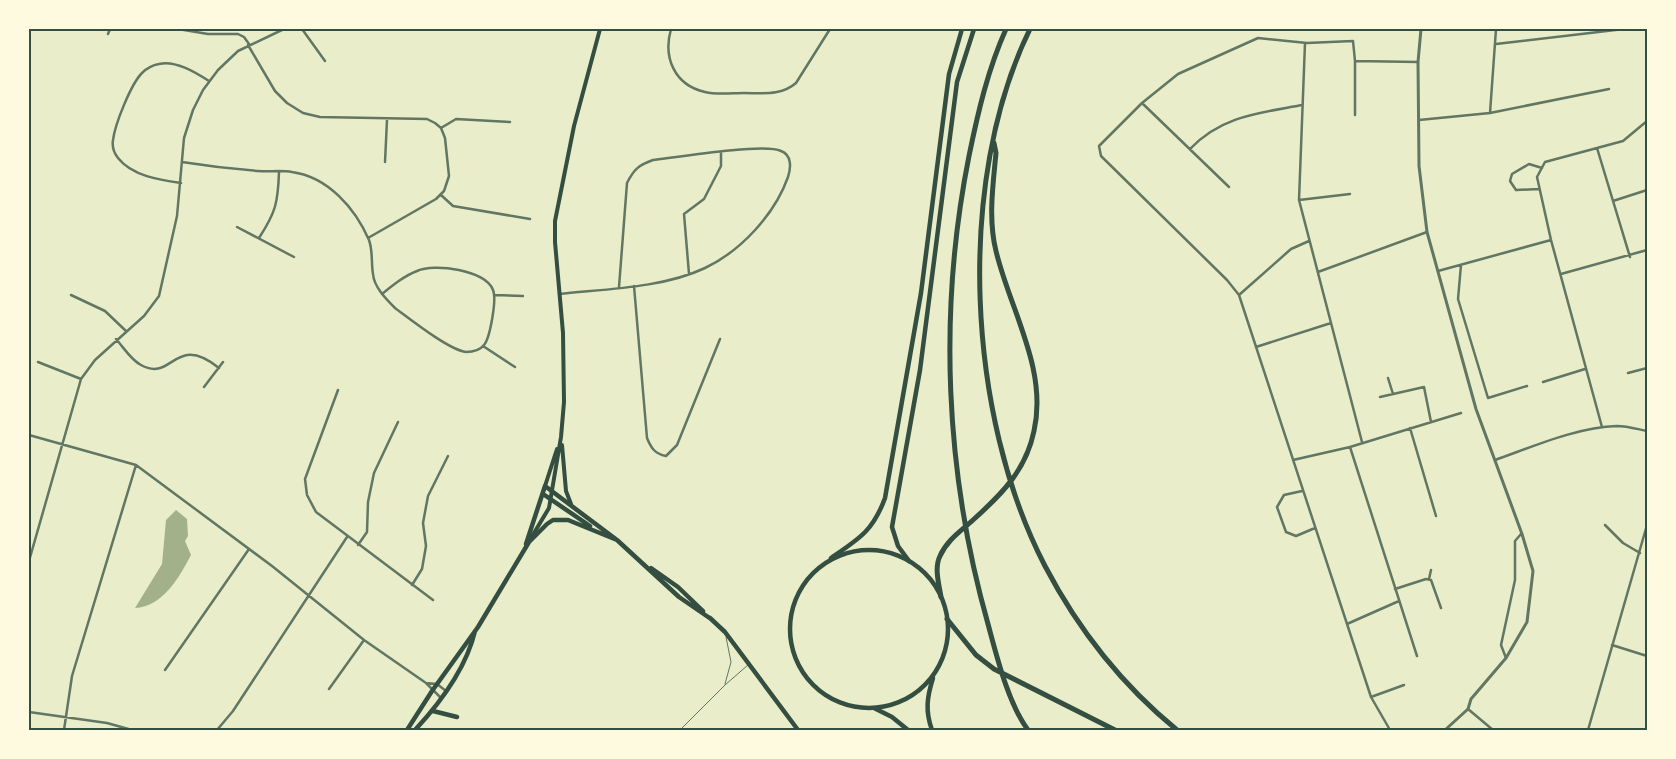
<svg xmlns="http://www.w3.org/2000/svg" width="1676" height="759" viewBox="0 0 1676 759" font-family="Raleway,sans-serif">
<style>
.water{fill:#a3b18a}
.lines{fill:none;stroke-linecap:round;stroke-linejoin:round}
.service{stroke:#617663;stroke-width:1}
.minor{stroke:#617663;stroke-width:2.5}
.tertiary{stroke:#617663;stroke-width:3}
.secondary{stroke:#344e41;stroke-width:4}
.primary{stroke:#344e41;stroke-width:4.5}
.trunk{stroke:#344e41;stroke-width:4.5}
.motorway{stroke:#344e41;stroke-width:5}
.neatline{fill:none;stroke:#344e41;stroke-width:2}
</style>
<rect width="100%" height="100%" fill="#e9edc9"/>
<path class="water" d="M176 510 187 519 188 536 185 541 191 555C180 576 163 607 135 608L162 564 166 520Z"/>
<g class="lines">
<path class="service" d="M725 684 731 662 726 637
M680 730 725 685 748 665"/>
<path class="minor" d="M178 29 208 34H238L244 37 249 44
M302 29 325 61
M671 29C663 57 674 85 705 92 717 95 732 93 744 93 763 93 781 96 796 83L830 29
M108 34 110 29
M1305 43 1299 200 1362 442
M1496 44 1624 29
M248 45 275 91 287 103 303 113 320 117 427 119 435 123 441 128 445 138 449 176 444 191 436 199 368 238
M1355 61V115
M1142 103 1229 187
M1490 113 1496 29
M1419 120 1490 113 1609 89
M441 128 456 119 510 122
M1597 148 1630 257
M1190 149C1221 116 1259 113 1302 105
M182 162C207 166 232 169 258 171 269 172 281 170 292 172 328 177 355 208 369 240 373 251 371 262 373 274 374 287 386 299 395 308 410 319 449 350 466 352 472 352 480 350 484 345 490 338 497 299 493 290 486 270 434 263 417 271 404 276 393 285 382 294
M385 162 387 120
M181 183C160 180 132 176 118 158 114 153 112 146 113 140 115 124 131 84 142 73 146 69 153 65 159 64 175 60 195 72 209 81
M1539 189 1516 190 1510 181 1512 174 1529 164 1542 168
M441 195 453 206 530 219
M1299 200 1350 194
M1613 201 1647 190
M237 227 294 257
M259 238C276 212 278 202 279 172
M1461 265 1458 299 1488 398 1527 386
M1438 271 1551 240
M1318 272 1427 232
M689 274 684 214 704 199 721 166V153
M1561 274 1647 250
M634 286 647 438C651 448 655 454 666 456L677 445 720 339
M559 294C605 289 663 288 705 268 741 251 775 214 788 177 791 168 792 155 781 151 764 143 677 157 653 160 639 165 634 169 627 183L619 287
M71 295 105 311 126 331
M495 295 523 296
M1239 295 1291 249 1309 241
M116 339C124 348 131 360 141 365 173 383 174 332 219 368
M483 346 515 367
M1256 347 1331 323
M38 362 81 379
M1628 373 1647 368
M1388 378 1393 394
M1543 382 1585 369
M204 387 223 362
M338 390 305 479 307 495 316 512 433 600
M1380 397 1424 387 1431 422
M1602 427 1551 240 1537 177 1545 162 1623 141 1647 121
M1410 428 1436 516
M29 435 136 465 272 566 364 640 426 683 441 698
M1350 447 1417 656
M1293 460 1350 447 1461 413
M1495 460C1532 447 1577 427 1617 426 1627 426 1637 429 1647 431
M1302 491 1284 495 1277 507 1286 532 1296 536 1315 528
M1605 525 1623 543 1640 553
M358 545 367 532 368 502 374 473 398 422
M29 561 81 379 95 360 144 316 159 296 177 216 184 138 193 110 203 90 218 70 238 51 284 29
M1429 579 1431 570
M412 585 422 569 426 546 423 523 428 496 448 456
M1395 589 1426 579 1431 580 1441 608
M1347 624 1399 601
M1612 645 1647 656
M1506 658 1501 645 1515 580V541L1521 534
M165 670 249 549
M426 683 437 684 446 691
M329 689 364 640
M1371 697 1404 685
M1468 709 1493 730
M29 712 107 723 132 730
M64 730 72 676 136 465
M217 730 233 711 347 537
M1390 730 1371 697 1239 295 1227 280 1101 156 1099 146 1142 103 1178 74 1258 38 1307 43 1353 41 1355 61 1418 62
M1588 730 1647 525"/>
<path class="tertiary" d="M1421 29 1418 62 1419 166 1427 232 1476 409 1522 534 1533 571 1527 622 1506 658 1471 699 1468 709 1445 730"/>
<path class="secondary" d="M562 445 566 491 571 504
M545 486 557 449
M531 538 549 508 561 437 564 402 563 333 555 242V221L574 126 600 29"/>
<path class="primary" d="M543 494 590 526
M526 544 545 486 617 540 679 597 711 619
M831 558C859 539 873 531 885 498L921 293 949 74 962 29
M909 561 898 546 892 527 920 370 957 82 974 29
M651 568 678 587 703 611
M710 618 725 632 798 730
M433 711 457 717
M407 730 432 691 478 627 529 542 547 524 553 520H568L617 540
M415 730C441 702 466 669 475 631"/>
<path class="trunk" d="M790 629a79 79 0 1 1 158 0a79 79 0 1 1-158 0Z
M874 708 892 717 908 730
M932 730C925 711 927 697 933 678"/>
<path class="motorway" d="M1006 29C988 69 978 112 969 156 938 311 945 472 988 624 997 657 1008 703 1028 730
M1030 29C955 182 967 416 1045 566 1078 629 1122 685 1177 730
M941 597C939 584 934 568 940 556 947 540 961 531 973 520 1002 494 1026 470 1034 431 1048 369 1010 310 996 251 988 219 993 185 996 153L994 143
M947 619 976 655 994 669 1115 730"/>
</g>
<rect width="1676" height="759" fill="none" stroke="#fefae0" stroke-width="60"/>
<rect x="30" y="30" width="1616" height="699" class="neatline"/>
</svg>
